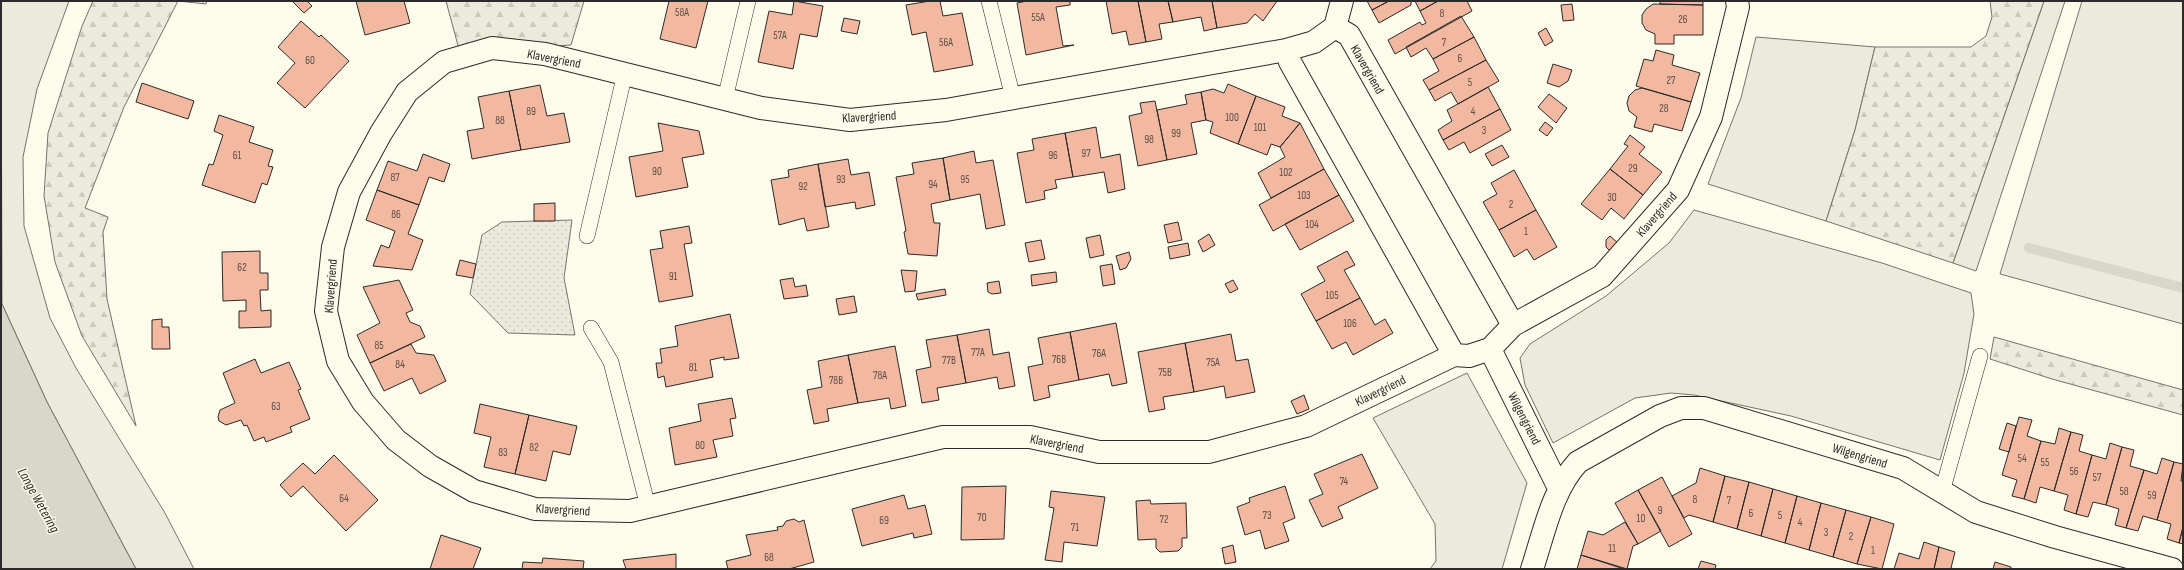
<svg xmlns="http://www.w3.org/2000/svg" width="2184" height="570" viewBox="0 0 2184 570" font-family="'Sofia Sans Condensed',sans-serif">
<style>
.grass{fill:#ecebdb;stroke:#74746e}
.forest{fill:url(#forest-firs);stroke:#74746e}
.park{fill:url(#park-dots);stroke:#74746e}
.water{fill:#d8d7c9;stroke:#74746e}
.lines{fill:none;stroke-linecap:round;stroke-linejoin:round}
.stream{stroke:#d8d7c9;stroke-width:10}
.building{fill:#f2b8a0;stroke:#2b2b2b}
.service-casing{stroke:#2b2b2b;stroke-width:16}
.minor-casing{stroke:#2b2b2b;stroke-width:24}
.service{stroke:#fdfbea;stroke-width:15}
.minor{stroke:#fdfbea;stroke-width:22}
.labels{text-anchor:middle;stroke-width:3;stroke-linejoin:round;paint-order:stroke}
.number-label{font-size:11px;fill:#5d4e48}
.street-label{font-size:13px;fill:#2b2b2b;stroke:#fdfbea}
.water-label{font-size:14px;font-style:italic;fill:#2b2b2b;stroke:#fdfbea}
</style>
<defs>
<pattern id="forest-firs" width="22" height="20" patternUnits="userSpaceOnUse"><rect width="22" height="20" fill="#ecebdb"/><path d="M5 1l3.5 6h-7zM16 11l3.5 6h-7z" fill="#cbcabc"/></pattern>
<pattern id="park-dots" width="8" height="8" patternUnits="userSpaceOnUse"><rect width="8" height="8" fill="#ecebdb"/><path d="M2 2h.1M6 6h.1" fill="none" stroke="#cbcabc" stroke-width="1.8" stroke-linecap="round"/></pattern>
</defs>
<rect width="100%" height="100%" fill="#fdfbea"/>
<path class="grass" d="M1 1H69L37 89 23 157 24 226 50 318 76 368 165 513 194 569H136L47 402 2 304Z
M2044 1H2065L1976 271 1953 263Z
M2082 1H2183V324L2000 274Z
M1756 37 1875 47 1855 130 1826 221 1708 184 1741 98Z
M1694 210 1882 263 1971 293 1974 314 1964 373 1940 460 1791 416 1694 395 1671 393 1635 398 1553 443 1525 385 1520 358 1530 344 1606 296 1669 243Z
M1467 373 1527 483 1502 569H1430L1436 561 1435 524 1373 418Z"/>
<path class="forest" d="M93 1H207L206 4 178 1 124 107 85 208 108 217 103 232 107 299 136 426 82 336 55 262 44 196 48 133 82 26Z
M446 1H584L571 45 460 53Z
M1990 1H2044L1953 263 1826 221 1855 130 1875 47H1971L1986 36 1992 17Z
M1994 337 2183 390V415L2052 379 1990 359Z"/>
<path class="park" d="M572 220 564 278 575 335 508 333 470 294 482 235 502 222Z"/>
<path class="water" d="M1 302 47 402 136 569H2L1 567Z"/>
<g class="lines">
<path class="stream" d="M2029 248 2183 288"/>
</g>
<path class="building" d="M292 1H307L312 6 304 13Z
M356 1H404L410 23 365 35Z
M669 1H708L696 48 660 39Z
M794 1 823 6 817 37 800 34 793 69 758 62 769 11 792 15Z
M930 1H940L943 16 962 13 973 65 934 72 926 32 912 35 906 5Z
M1027 1H1070V5L1056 7 1063 46 1074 45 1026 55 1017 3Z
M1106 1H1138L1146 42 1129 45 1126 31 1112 34Z
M1138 1H1168L1173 22 1159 24 1162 39 1146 42Z
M1168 1H1212L1217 28 1204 31 1201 17 1173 22Z
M1212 1H1277L1263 21 1255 14 1247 23 1217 28Z
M1367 1H1389L1372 10Z
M1389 1H1411V5L1379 23 1372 10Z
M1415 1H1438L1420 11Z
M1438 1H1467L1472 11 1395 54 1388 40 1420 22 1422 25 1426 23 1420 11Z
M1660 1H1703V5L1660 4Z
M1572 4 1574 20 1563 21 1561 5Z
M1653 4 1703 5V35H1674V44H1655V34L1646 30 1642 23V15L1646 9Z
M1461 16 1474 37 1433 59 1426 48 1411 57 1406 47Z
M844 18 860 21 857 34 841 31Z
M301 21 319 37 321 35 349 61 305 108 277 83 295 63 278 47Z
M1546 28 1553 41 1545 46 1538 33Z
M1474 37 1486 60 1429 90 1423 80 1439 71 1433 59Z
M1656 50 1674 55 1672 65 1700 73 1691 102 1636 86 1644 59 1653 61Z
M1486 60 1499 81 1458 104 1451 92 1435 101 1429 90Z
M1553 64 1572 70 1568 81 1559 87 1547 83Z
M142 83 194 101 188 119 136 102Z
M1228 84 1256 96 1238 144 1210 133 1213 122 1206 120 1201 92 1213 89 1224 93Z
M540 85 547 116 564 113 570 142 521 150 509 91Z
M1488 87 1500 109 1443 140 1438 130 1452 121 1447 110Z
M1642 88 1691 102 1682 131 1654 124 1652 132 1634 127 1637 117 1629 111 1627 103 1629 96 1635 90Z
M509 91 521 150 472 159 467 131 484 128 478 97Z
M1201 92 1206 120 1191 123 1197 154 1167 160 1157 110 1187 104 1185 95Z
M1549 94 1567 108 1556 123 1538 107Z
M1256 96 1285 107 1282 116 1300 123 1280 147 1271 144 1267 155 1238 144Z
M1155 101 1167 160 1138 166 1129 116 1142 113 1140 103Z
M1500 109 1511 130 1470 153 1464 142 1449 150 1443 140Z
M219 115 254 127 249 142 273 150 268 166 273 167 267 185 262 183 255 203 202 185 209 164 213 165 223 135 214 131Z
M1545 122 1553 128 1547 136 1539 130Z
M658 123 699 131 704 154 682 158 688 187 636 197 629 157 663 151Z
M1300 123 1324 169 1271 198 1258 173 1285 157 1280 147Z
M1096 127 1101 158 1120 154 1125 189 1108 193 1104 172 1073 177 1065 133Z
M1065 133 1073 177 1055 180 1057 188 1044 191 1045 199 1026 203 1017 153 1034 150 1032 139Z
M1630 135 1645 147 1639 154 1662 172 1643 195 1610 169 1628 146 1624 144Z
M1502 145 1509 157 1492 166 1485 154Z
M974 151 976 163 993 160 1005 225 986 229 980 194 950 200 943 158Z
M423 154 450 164 444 182 429 177 419 205 377 190 388 161 417 171Z
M943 158 950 200 931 204 934 223H940L937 256 908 254 904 232 906 231 896 177 914 174 912 163Z
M848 159 851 175 869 172 875 205 856 209 855 202 825 207 818 164Z
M818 164 829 227 807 231 804 218 779 225 771 180 789 177 788 170Z
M1324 169 1339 195 1273 231 1259 205Z
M1610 169 1643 195 1624 219 1611 208 1602 220 1581 204Z
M1514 170 1536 210 1499 230 1483 202 1497 194 1491 183Z
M377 190 419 205 408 234 423 240 412 270 373 266 381 245 389 248 395 231 366 220Z
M1339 195 1354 221 1300 250 1285 224Z
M555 203V221H534V204Z
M1536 210 1557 247 1534 260 1527 249 1514 257 1499 230Z
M1178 222 1182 240 1168 243 1164 225Z
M689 226 692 243 684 244 693 296 659 302 650 250 663 248 660 231Z
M1209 234 1215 245 1203 252 1198 241Z
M1100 235 1104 255 1090 258 1086 238Z
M1610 236 1618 243 1610 251 1606 247V240Z
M1041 240 1045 259 1029 262 1025 243Z
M1188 243 1190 255 1170 259 1168 247Z
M260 251V273H268V290H260L261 311 271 310V327L239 328V311H246V300L223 301 222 252Z
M1347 251 1355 265 1344 270 1360 298 1316 321 1301 294 1325 281 1317 267Z
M1129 252 1131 259 1126 268 1120 270 1116 256Z
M460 260 476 264 473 278 456 275Z
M1112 264 1115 284 1103 286 1100 266Z
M901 270 917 271 915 291 905 292Z
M1056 272 1057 282 1032 286 1031 275Z
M793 278 795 287 806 285 808 296 784 299 780 280Z
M399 280 413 310 406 313 410 322 420 326 425 337 370 363 357 335 380 323 363 287Z
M1233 280 1238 289 1230 293 1225 284Z
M999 281 1001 293 992 294 988 292 987 283Z
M945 289 946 295 918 300 916 294Z
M854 296 857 312 839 315 836 299Z
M1360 298 1375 325 1385 319 1393 333 1353 355 1346 342 1332 349 1316 321Z
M730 314 739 358 724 360V357L710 360 713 377 666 387 664 376 658 378 656 363H662L660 349 678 346 675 326Z
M162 319V327H169L170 349H152V320Z
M1116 323 1127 383 1112 386 1109 374 1079 380 1070 332Z
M989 329 993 355 1009 352 1015 386 999 389 997 377 966 383 957 335Z
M1070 332 1079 380 1048 386 1050 397 1034 401 1028 367 1043 364 1038 338Z
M1231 334 1236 361 1248 359 1255 392 1226 398 1224 386 1194 392 1185 343Z
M957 335 966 383 937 388 939 400 922 403 916 370 931 367 926 340Z
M1185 343 1194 392 1163 397 1165 409 1149 412 1138 352Z
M411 344 416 353 434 355 446 381 420 394 412 378 384 391 370 363Z
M895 346 906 406 891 409 889 398 858 403 848 355Z
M848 355 858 403 827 409 829 421 814 424 807 390 822 387 818 361Z
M255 359 261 373 289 362 301 389 298 390 310 419 290 427 292 432 266 442 264 437 254 441 247 425 244 426 241 420 226 425 219 421 218 417 220 410 235 403 223 373Z
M1304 395 1309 409 1297 414 1291 401Z
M732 398 736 418 730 419 733 436 713 440 717 457 675 465 669 428 701 421 698 404Z
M480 404 529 415 515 474 484 467 491 437 474 433Z
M529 415 577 426 570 455 553 451 546 481 515 474Z
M2019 417 2032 420 2027 436 2041 441 2024 499 2012 496 2017 480 2002 475Z
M2007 423 2016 426 2009 452 1999 449Z
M2059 428 2071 432 2054 491 2040 487 2036 503 2024 499 2041 441 2055 444Z
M2071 432 2083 435 2079 451 2092 455 2076 514 2064 510 2068 495 2054 491Z
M2110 443 2122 447 2106 505 2093 502 2088 517 2076 514 2092 455 2106 459Z
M2122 447 2134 450 2130 466 2144 470 2126 528 2115 525 2119 509 2106 505Z
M1362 454 1378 488 1338 507 1343 518 1322 527 1309 500 1323 494 1314 474Z
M334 455 378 500 346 531 303 486 291 497 280 485 303 463 315 474Z
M2162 458 2174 462 2157 520 2143 516 2138 531 2126 528 2144 470 2157 474Z
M2174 462 2183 464 2181 481H2183V527L2179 543 2167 539 2171 524 2157 520Z
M1700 468 1725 476 1713 522 1689 515 1684 518 1672 496 1696 483Z
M1725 476 1749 482 1737 529 1713 522Z
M1662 477 1692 534 1669 547 1638 490Z
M1749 482 1773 489 1761 536 1737 529Z
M1006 486 1004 539 961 540 962 487Z
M1285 486 1295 518 1283 523 1289 541 1265 549 1260 530 1245 535 1237 507 1250 502 1249 498Z
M1773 489 1797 496 1785 543 1761 536Z
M1638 490 1661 531 1638 544 1615 503Z
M1051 491 1105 497 1097 546 1064 542 1062 562 1045 560 1054 508 1049 507Z
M904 495 908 509 925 505 932 534 914 538 913 533 862 546 852 509Z
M1797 496 1821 503 1809 550 1785 543Z
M1150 500 1151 504 1186 503 1187 538H1182V547L1178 551 1160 552 1156 548V539L1138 540 1136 501Z
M1821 503 1846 510 1833 557 1809 550Z
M1846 510 1871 517 1857 564 1833 557Z
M1871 517 1894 524 1882 569 1857 564Z
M794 519 799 522 804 520 814 562 789 569H728L726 561 751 555 746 535 778 530 777 527 783 526 786 521Z
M1625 522 1638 544 1633 546 1627 569 1581 555 1588 531 1603 535Z
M2183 527V544L2179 543Z
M441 535 481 548 473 569H430Z
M1924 542 1939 547 1934 569H1894L1899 553 1919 559Z
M1233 545 1236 562 1225 564 1222 548Z
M1939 547 1955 552 1951 568 1955 569H1934Z
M676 554V569H626L623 560Z
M1581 555 1624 569H1577Z
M543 558 584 561 583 569H522L523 562 542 563Z
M1701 561 1716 565 1715 569H1698Z
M1995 562 2011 567V569H1993Z"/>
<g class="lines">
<g class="service-casing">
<path id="service" d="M989 1 1013 98
M725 99 748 1
M587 236 625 73
M591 328 611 362 648 507
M1942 492 1980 356"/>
</g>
<g class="minor-casing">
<path id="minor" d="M1342 1 1335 27 1314 42 1286 50 946 110 850 120 761 108 545 54 492 48 444 62 407 92 381 133 349 192 333 247 326 311 338 361 363 402 396 440 430 466 474 491 535 509 630 511 943 437H1030L1099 452H1209L1306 426 1454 355 1469 356 1490 349 1513 325 1602 276 1678 190 1711 117 1738 7 1737 1
M1335 27 1349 35 1513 325
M1286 50 1290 62 1454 355
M1490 349 1559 488
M1532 569C1544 533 1552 490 1578 462L1660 416 1681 408H1704L1903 468 1976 512 2055 537 2172 569"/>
</g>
<use href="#service" class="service"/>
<use href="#minor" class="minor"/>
</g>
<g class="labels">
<g class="number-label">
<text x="682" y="16">58A</text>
<text x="1442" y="17">8</text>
<text x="1038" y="21">55A</text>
<text x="1683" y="23">26</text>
<text x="780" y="39">57A</text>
<text x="946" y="46">56A</text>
<text x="1444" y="46">7</text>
<text x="1460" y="62">6</text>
<text x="310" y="64">60</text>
<text x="1671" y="84">27</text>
<text x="1470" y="86">5</text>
<text x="1664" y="112">28</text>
<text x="531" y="115">89</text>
<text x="1473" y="115">4</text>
<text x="1232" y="121">100</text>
<text x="500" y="124">88</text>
<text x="1260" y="131">101</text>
<text x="1484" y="134">3</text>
<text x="1176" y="137">99</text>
<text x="1149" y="143">98</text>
<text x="1086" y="157">97</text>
<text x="237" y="159">61</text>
<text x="1053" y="159">96</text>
<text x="1633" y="172">29</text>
<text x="657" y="175">90</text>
<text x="1286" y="176">102</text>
<text x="395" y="181">87</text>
<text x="841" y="183">93</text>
<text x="965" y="183">95</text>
<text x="933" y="188">94</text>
<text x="803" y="190">92</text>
<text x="1304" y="199">103</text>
<text x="1612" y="201">30</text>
<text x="1511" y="208">2</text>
<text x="396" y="218">86</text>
<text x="1312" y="228">104</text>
<text x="1526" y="235">1</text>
<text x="242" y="271">62</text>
<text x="673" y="280">91</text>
<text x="1332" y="299">105</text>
<text x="1350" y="327">106</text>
<text x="379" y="349">85</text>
<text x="978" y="356">77A</text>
<text x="1099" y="357">76A</text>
<text x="1059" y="363">76B</text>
<text x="949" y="364">77B</text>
<text x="1213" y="366">75A</text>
<text x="400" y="368">84</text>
<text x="693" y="371">81</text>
<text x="1165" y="376">75B</text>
<text x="880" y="379">78A</text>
<text x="836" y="384">78B</text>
<text x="276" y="410">63</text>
<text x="700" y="449">80</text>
<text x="534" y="451">82</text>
<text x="503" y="456">83</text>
<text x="2022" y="462">54</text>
<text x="2045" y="466">55</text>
<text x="2074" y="475">56</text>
<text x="2097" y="481">57</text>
<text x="1344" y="485">74</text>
<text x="2124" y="495">58</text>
<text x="2152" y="499">59</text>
<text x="344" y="502">64</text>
<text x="1695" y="503">8</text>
<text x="1729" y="504">7</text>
<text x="1660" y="514">9</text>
<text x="1751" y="517">6</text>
<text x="1267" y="519">73</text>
<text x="1780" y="519">5</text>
<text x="982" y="521">70</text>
<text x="1641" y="522">10</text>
<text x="1164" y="523">72</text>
<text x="884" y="524">69</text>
<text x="1800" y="526">4</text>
<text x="1075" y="531">71</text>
<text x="1826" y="536">3</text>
<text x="1851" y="540">2</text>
<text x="1612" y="552">11</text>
<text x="1873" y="554">1</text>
<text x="769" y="561">68</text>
</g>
<g class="street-label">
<text transform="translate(554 58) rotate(11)" y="5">Klavergriend</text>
<text transform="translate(1368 69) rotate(60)" y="5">Klavergriend</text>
<text transform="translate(869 116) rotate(-3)" y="5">Klavergriend</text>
<text transform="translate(1656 214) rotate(-49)" y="5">Klavergriend</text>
<text transform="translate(330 286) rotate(-86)" y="5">Klavergriend</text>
<text transform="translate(1380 390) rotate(-26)" y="5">Klavergriend</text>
<text transform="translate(1525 418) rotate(63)" y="5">Wilgengriend</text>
<text transform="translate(1057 443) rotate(11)" y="5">Klavergriend</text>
<text transform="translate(1860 455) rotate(17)" y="5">Wilgengriend</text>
<text transform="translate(563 509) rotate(3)" y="5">Klavergriend</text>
</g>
<g class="water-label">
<text transform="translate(39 500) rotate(61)" y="5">Lange Wetering</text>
</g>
</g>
<rect width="2184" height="570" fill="none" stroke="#2b2b2b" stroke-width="4"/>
</svg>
